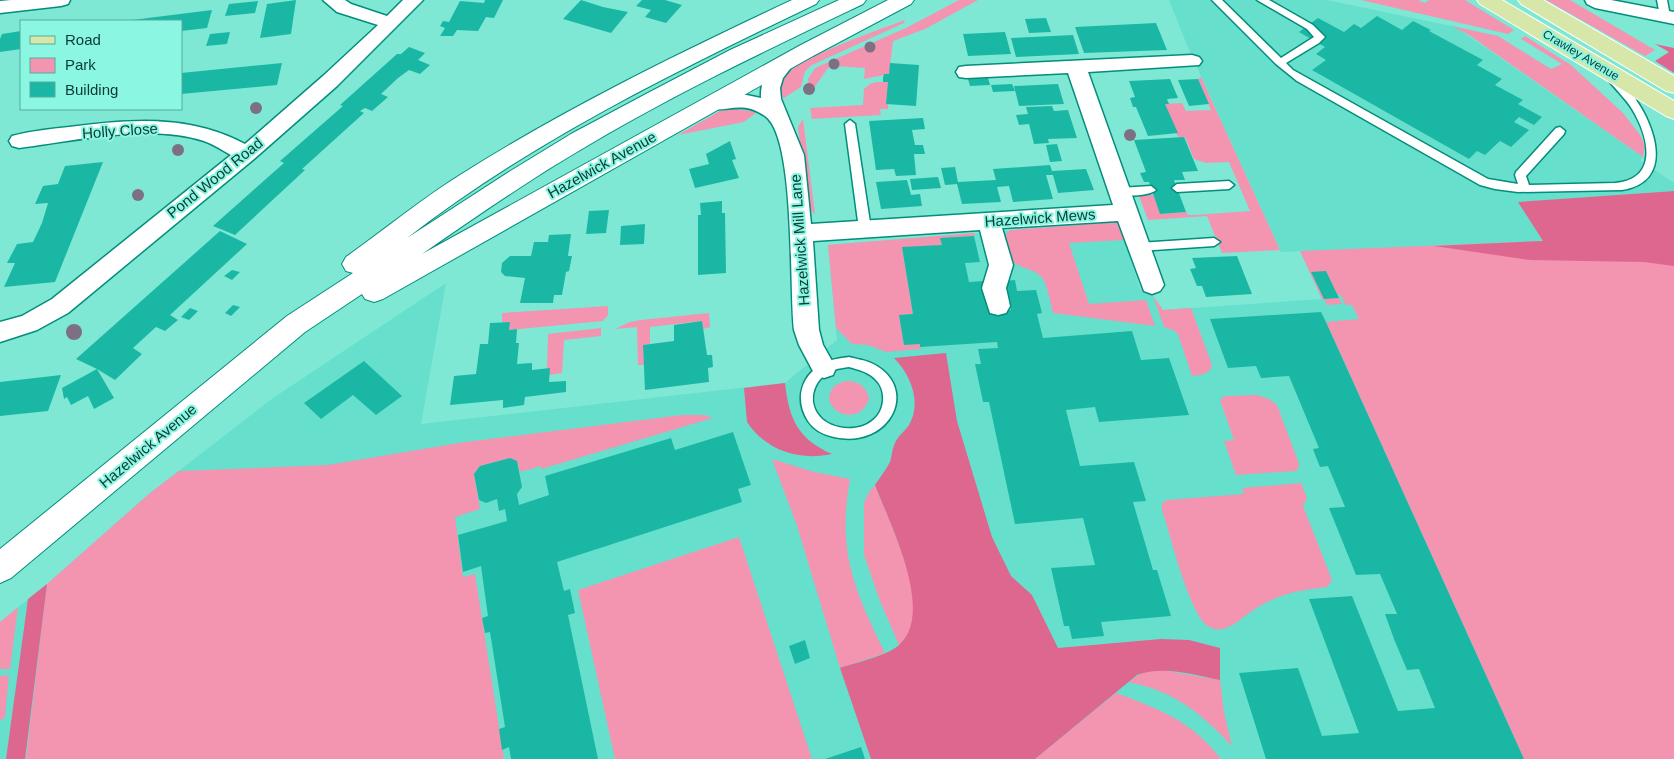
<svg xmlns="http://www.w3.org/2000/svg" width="1674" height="759" viewBox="0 0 1674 759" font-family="Helvetica,sans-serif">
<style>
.built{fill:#66e0cc}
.green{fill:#f394b1}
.forest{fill:#de678f}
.building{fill:#1ab8a4}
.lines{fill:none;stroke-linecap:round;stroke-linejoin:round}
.service-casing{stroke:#038d7c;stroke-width:3}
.minor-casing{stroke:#038d7c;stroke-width:3}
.tertiary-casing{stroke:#038d7c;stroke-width:2}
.primary-casing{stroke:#fff;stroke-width:2}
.service{fill:#fff;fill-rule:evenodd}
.minor{fill:#fff;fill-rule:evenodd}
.tertiary{fill:#fff;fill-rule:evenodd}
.primary{fill:#d7e7aa;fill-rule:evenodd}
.tree{fill:#7d7083}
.labels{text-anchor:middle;stroke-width:4;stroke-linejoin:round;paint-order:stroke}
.far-street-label{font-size:12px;fill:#0a3b34;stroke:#8bf6e2}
.street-label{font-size:15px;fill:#0a3b34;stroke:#8bf6e2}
</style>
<rect width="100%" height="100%" fill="#7ee8d5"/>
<path class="built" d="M1169 0H1327L1456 27 1643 157 1640 160 1674 183V191L1519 202 1543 241 1674 759H0V622L47 584 150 493 273 398 446 283 421 424 785 383 837 340 828 245 1119 222 1140 289 1153 296 1163 310 1322 299 1300 251 1281 252 1189 50Z"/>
<path class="green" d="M959 0H978L925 29 893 41 889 74 864 79 865 68 832 66 828 68 809 95 808 79 815 68 906 28Z
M1361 0H1418L1425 3 1429 0H1465L1514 30 1508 34Z
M1546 0H1570L1655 50 1645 56Z
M905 20 904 23 812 65 805 71 801 87 784 98 781 96C779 90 779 84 783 78 798 57 879 30 905 20Z
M1452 26 1498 36 1551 69 1562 64 1521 39 1525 36 1571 65 1623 113 1641 136 1645 147 1643 157 1469 35Z
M1201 77 1280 250 1222 253 1207 216 1148 220 1139 196 1154 195 1161 214 1186 212 1188 215H1195L1250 211 1229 162 1206 163 1194 159 1185 137H1178L1165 104 1182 103 1186 111 1211 110 1198 79Z
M876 82H888V109H880L881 115 812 119 810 108 863 105 864 89 870 84Z
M736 109 757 112 744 122 678 135 720 111Z
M803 119 815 214 809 209 807 200 798 127Z
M1119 222 1124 240 1069 243 1089 304 1146 300 1155 326 1053 313C1050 302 1048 288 1043 279 1034 266 1014 270 1008 255 1005 250 1005 242 1004 236L1010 230Z
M1674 223V759H1524L1326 322 1359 319 1352 305H1346L1340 294 1333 295 1339 298 1342 304 1327 305 1324 299H1322L1300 251 1543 241Z
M974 233 975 236 941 238 942 245 902 248 913 314 899 315 904 345 920 344 921 349 886 352 868 345 852 344 836 328 828 245Z
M1153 296 1163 310 1191 308 1212 365C1211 374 1200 375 1192 376L1178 334 1173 330 1164 327Z
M608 306V315L603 321 509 330 510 322H502V313Z
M709 313 710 327 703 329 702 321 650 327V344L643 345 644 365H638L637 327 615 329 630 322 641 320Z
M601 328V336L564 340 562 373 549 375 547 369 548 334Z
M847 381C858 381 866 386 869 398 864 420 836 420 829 400 829 388 836 383 847 381Z
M1257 395 1269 399 1277 405 1298 461 1299 467 1296 471 1236 475 1224 441 1234 440 1220 400 1223 397 1226 396Z
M682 415H704L713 418 541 469V466L520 472 517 461 510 458 480 466 474 474 480 509 455 517 463 577 475 574 504 759H26L47 584 150 493 179 471 328 465 465 442Z
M772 459 814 472 850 479C837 551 854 590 885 653L840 668 797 526Z
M1301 483 1307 498 1303 506 1332 580 1327 587C1299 590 1279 594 1255 609 1245 615 1237 624 1226 628 1219 631 1210 629 1205 624 1187 605 1171 537 1162 510V503L1167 500 1244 494 1242 488Z
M875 485C889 521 925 592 910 629 908 635 903 641 899 645L880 601 864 555V503L869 492Z
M739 537 812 759H615L578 590Z
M18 607 10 669H0V622Z
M1161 670 1220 680 1224 712 1232 746C1200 712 1174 691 1128 682L1144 672Z
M9 675 5 717 0 721V676Z
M1116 693C1159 709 1192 721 1221 759H1035Z"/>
<path class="forest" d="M1655 44 1674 48V73L1655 61 1669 52Z
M1674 191V266L1644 262 1530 260 1434 246 1543 241 1518 202Z
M946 353 957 421 992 537 1011 576 1032 595 1058 648 1161 639 1189 640 1220 648V680C1194 675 1163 665 1137 675L1035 759H871L840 668C857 662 888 656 900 644 935 611 889 522 875 485 880 477 886 470 890 462 892 456 892 449 895 443 897 437 905 431 909 425 922 403 911 375 894 358Z
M785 383C789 419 798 439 832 454 800 461 766 451 747 422L744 388Z
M47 584 25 759H6L28 599Z"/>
<path class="building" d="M296 0 291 34 260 38 267 4Z
M485 0H503L494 18 486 17 478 31 457 30 453 36H440L445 28 440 26 443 21 449 22 460 1 484 3Z
M581 0 603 7 628 12 611 33 563 19Z
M642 0H665L682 5 666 23 645 17 651 10 636 6Z
M258 1 255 13 225 16 229 4Z
M212 10 207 28 181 31V21H124Z
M1377 16 1402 30 1413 21 1431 30 1429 31 1483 60 1477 65 1502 79 1495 85 1523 100 1518 104 1542 117 1534 125 1519 117 1514 122 1529 130 1511 147 1500 141 1485 155 1477 151 1469 159 1312 70 1326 60 1316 54 1325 47 1299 32 1318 18 1344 32 1354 24 1361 28Z
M1046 18 1051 32 1029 33 1025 19Z
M1156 23 1167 50 1084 53 1075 27Z
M21 31V49L0 52V39L2 34Z
M230 32 227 44 206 46 210 34Z
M1005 32 1011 54 968 56 963 34Z
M1073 35 1079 54 1016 57 1011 38Z
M409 47 425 53 418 60 430 65 420 74 409 70 398 78 381 94 388 97 372 111 365 108 360 111 364 113 302 169 305 170 235 235 213 226 284 163 280 161 343 106 340 105 397 54H401Z
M282 63 277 85 181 94V73Z
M890 63 919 65 916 106 886 104 888 82H883V78L884 74H889Z
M988 78 990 85 970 86 968 79Z
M1170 79 1178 98 1167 99 1169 104H1165L1178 133 1148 136 1136 107H1133L1130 98 1135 97 1129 81Z
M1198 79 1209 104 1189 106 1178 80Z
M1012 84 1015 91 993 92 991 85Z
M1058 84 1064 104 1019 106 1014 86Z
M1052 106 1054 111 1068 110 1077 138 1048 139 1049 143 1034 144 1029 124 1019 125 1016 115 1028 114 1026 107Z
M923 118 925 129 912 130 915 145H923L925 154H914L916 175 896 176 894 169 876 170 869 121Z
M1184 137 1198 171 1182 172 1185 180H1174L1186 212 1160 214 1149 182H1144L1140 173 1146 172 1134 140Z
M730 141 736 159 732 160 739 178 695 188 689 169 709 164 706 154Z
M1057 144 1062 161 1050 162 1046 145Z
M103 162 55 282 4 287 15 263H7L17 244 33 242 42 223 48 203 35 204 43 186 58 184 65 166Z
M1050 165 1052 171 1086 169 1094 190 1058 193 1053 175H1046L1053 199 1013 202 1009 186 997 187 1001 202 962 204 957 184 945 185 941 168 955 167 958 182 996 180 993 169Z
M938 177 941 188 912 190 910 179Z
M907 180 911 195 920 194 922 206 881 209 876 182Z
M722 201V213H725L726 273 698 275V215H701L700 203Z
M609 210 606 233 586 234 589 211Z
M645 224 644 244 620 245 621 226Z
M220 231 247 244 170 315 178 320 165 331 156 327 133 348 142 354 115 380 97 369 114 398 94 409 88 396 71 405 67 397 64 399 62 388 97 369 76 359Z
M571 234 568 256H572L569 271 566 272 562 295H554L553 303H520L525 278 505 276 501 272 502 263 510 256H531L534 242H548L549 235Z
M974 236 980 262 965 263 969 282 983 281 989 312 1011 310 1004 281 1015 280 1017 291 1036 290 1042 313 1037 314 1043 338 1132 331 1141 360 1169 358 1189 415 1099 422 1095 407 1066 410 1080 466 1134 462 1146 501 1133 502 1153 570H1157L1171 616 1101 622 1104 636 1072 639 1069 626H1064L1051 568 1095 565 1083 518 1015 524 989 402H983L975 364H981L978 349 998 348 997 342 920 347V344L904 345 899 315 913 314 902 247 942 245 940 238Z
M1237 256 1252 294 1206 297 1202 286H1197L1190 269 1196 268 1192 258Z
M232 270 240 272 232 280 224 276Z
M1326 271 1338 296 1339 298 1324 299 1311 272Z
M233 305 240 307 231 316 225 313Z
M190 308 198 311 189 320 181 317Z
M1321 312 1325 320 1524 759H1266L1239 673 1298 668 1322 736 1359 733 1309 599 1352 596 1398 711 1435 708 1419 669 1407 670 1394 639 1385 614H1397L1380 574 1356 575 1329 508 1345 507 1328 466 1320 467 1316 457 1313 449 1319 448 1289 376 1261 378 1256 366 1228 368 1210 319Z
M702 321 707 355H712L713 367 708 368 709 382 645 390 643 345 674 341V325Z
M510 322 509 330 517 329 516 343H519L517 364 532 363V370L550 368 549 382 566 381V392L525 397 524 405 503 408V400L450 405 454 376 476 374 480 344H488L490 323Z
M364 361 402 396 376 415 353 395 321 419 304 403Z
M61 375 48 411 0 416V382Z
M733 432 751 485 738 489 742 502 557 562 564 591 570 589 575 613 568 615 598 759H511L509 747 502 750 499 729 505 727 490 632 485 633 482 618 488 616 481 566 463 572 458 535 507 521 505 509 499 511 497 499 486 503 479 500 474 474 480 466 510 458 517 461 522 487 517 494 519 505 549 495 545 476 671 438 675 450Z
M805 640 810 658 795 664 789 646Z
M861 747 865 759H825Z"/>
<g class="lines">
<g class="service-casing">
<path id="service" d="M1212 0H1222L1281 58 1314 37 1307 29 1257 0H1269L1313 25 1325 37 1319 43 1286 63 1293 70 1488 179 1518 184 1515 175 1516 172 1556 128 1560 127 1565 131 1564 134 1526 176 1529 185 1615 183C1659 179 1649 137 1632 109 1626 99 1617 91 1610 82L1615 79C1623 81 1629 91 1634 97 1656 127 1674 182 1622 190L1518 192 1495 189 1480 185 1297 81 1276 64Z
M1657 0H1667L1670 16 1668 18 1665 19 1660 16Z
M850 120 855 124 871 229 865 233 859 229 845 124Z
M1229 181 1234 185 1229 189 1177 192 1172 188 1177 184Z
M1151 186 1156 190C1151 196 1119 198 1114 192L1119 188Z
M1214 238 1220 242 1214 246 1139 251 1133 247 1139 243Z
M849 357C856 359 865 360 871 363 921 386 891 450 834 437 824 435 814 430 808 421 794 399 801 373 827 362 833 359 842 358 849 357ZM849 367C859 370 869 372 876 380 887 391 885 412 872 421 857 433 828 430 817 413 807 397 816 376 834 370 839 368 844 368 849 367Z"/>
</g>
<g class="minor-casing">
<path id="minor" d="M11 0H70L68 4 61 6 0 13V1Z
M323 0H345L351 4 387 16 403 0H423L337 86 254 159 68 313 37 330 0 342V322L22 316 52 299 231 155C222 150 213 144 204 141 149 123 75 141 19 148L12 146 9 141 12 136C30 131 50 129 69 127 129 119 189 114 245 144L323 76 378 25 337 12Z
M1585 0H1611L1674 12V24L1595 8 1587 4Z
M1192 55 1199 57 1202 61 1199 65 1088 72 1164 285 1160 291 1152 294 1144 291 1118 221 1002 228 1013 265 1006 288 1010 306 1006 313 998 315 990 313 982 288 989 265 980 230 813 241 819 330 823 345 836 368 833 375 824 378 815 375 799 345 794 330C789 291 796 137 765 116 740 99 727 114 706 108L703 103 706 98 737 93 761 98C760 81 769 55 790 60L793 65 783 78 780 88 781 99 804 155 811 224 1113 205 1068 73 966 78 959 77 956 72 959 67 966 66Z"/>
</g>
<g class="tertiary-casing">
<path id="tertiary" d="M792 0H819L816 4C674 72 532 141 407 238L512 170 571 134 646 94 730 50 839 0H866L863 4C769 49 676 93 587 146 530 179 476 217 422 254L799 46 888 0H914L911 4 813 56 383 299 374 302 365 299 362 294 305 332 11 578 0 583V549L287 316 353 273 346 271 342 264 346 257C384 230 420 200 460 175 566 108 679 53 792 0Z"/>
</g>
<g class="primary-casing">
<path id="primary" d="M1477 0H1502L1674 101V119L1666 116 1480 4Z
M1518 0H1543L1674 76V93L1666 91 1521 4Z"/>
</g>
<use href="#service" class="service"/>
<use href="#minor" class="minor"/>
<use href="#tertiary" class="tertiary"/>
<use href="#primary" class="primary"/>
</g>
<g class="tree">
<circle cx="870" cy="47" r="5.5"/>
<circle cx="834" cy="64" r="5.5"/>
<circle cx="809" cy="89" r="6"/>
<circle cx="256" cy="108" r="6"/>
<circle cx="1130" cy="135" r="6"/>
<circle cx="178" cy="150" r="6"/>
<circle cx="138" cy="195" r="6"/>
<circle cx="74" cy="332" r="8"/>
</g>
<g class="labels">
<g class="far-street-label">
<text transform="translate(1581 55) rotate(31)" y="4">Crawley Avenue</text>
</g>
<g class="street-label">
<text transform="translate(120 131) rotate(-4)" y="5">Holly Close</text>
<text transform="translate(602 165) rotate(-29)" y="5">Hazelwick Avenue</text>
<text transform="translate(215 178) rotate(-39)" y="5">Pond Wood Road</text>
<text transform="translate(1040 218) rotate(-4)" y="5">Hazelwick Mews</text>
<text transform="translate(800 240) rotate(-94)" y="5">Hazelwick Mill Lane</text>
<text transform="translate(148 446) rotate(-40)" y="5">Hazelwick Avenue</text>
</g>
</g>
<rect x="20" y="20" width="162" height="90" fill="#8bf6e2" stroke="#57ab9c"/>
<rect x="30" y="36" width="25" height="8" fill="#d7e7aa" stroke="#57ab9c"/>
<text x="65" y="45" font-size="15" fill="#0a3b34">Road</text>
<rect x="30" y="58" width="25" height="15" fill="#f394b1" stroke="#57ab9c"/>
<text x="65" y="70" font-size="15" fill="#0a3b34">Park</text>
<rect x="30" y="82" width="25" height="15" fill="#1ab8a4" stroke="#57ab9c"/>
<text x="65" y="95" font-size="15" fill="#0a3b34">Building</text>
</svg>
